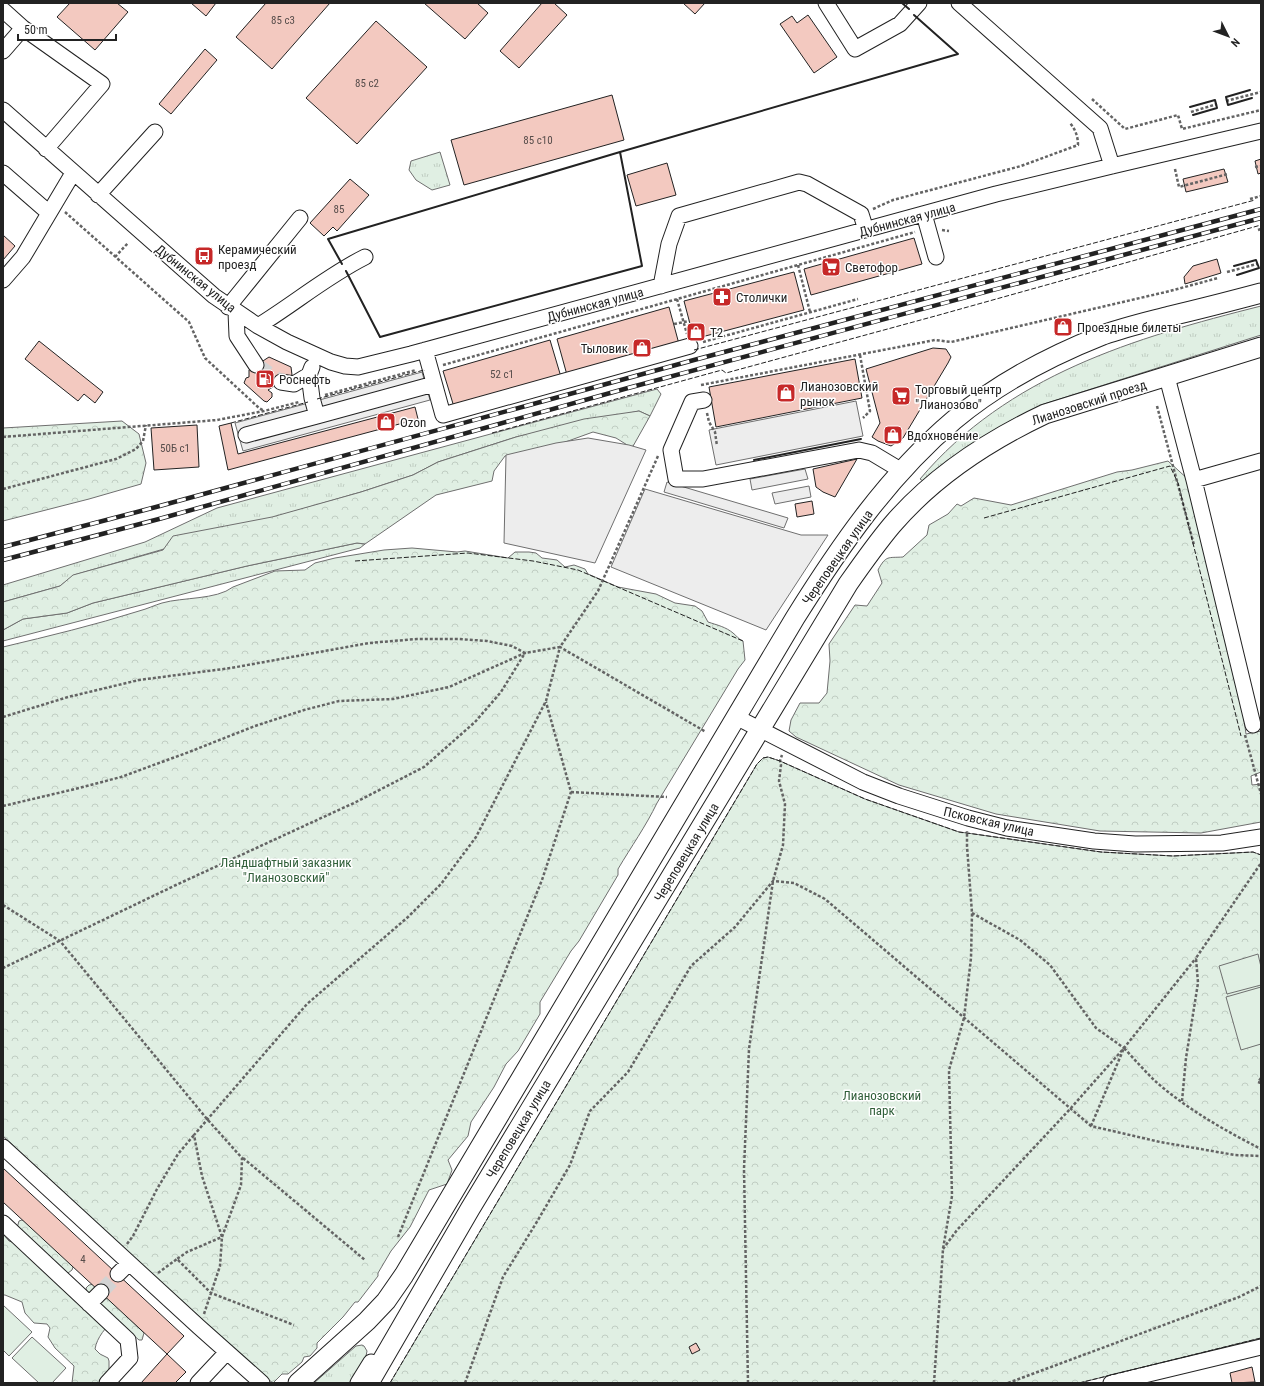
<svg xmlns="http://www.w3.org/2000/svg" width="1264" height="1386" viewBox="0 0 1264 1386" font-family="'Roboto Condensed',sans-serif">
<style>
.grass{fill:url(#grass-tufts);stroke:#6f6f6f}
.forest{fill:url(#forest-crowns);stroke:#6f6f6f}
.pitch{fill:#e0efe3;stroke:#6f6f6f}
.parking{fill:#ededed;stroke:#6f6f6f}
.building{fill:#f3c9c0;stroke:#222}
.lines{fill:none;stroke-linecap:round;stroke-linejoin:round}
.minor-tunnel{stroke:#d3d3d3;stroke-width:15;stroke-dasharray:15 8;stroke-linecap:butt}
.minor-casing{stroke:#222;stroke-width:17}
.major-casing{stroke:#222;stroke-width:21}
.path{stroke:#646464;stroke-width:2.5;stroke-dasharray:3 2;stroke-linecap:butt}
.minor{stroke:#fff;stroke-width:15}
.major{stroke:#fff;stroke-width:19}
.rail-casing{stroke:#222;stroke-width:4.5}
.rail{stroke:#fff;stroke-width:3;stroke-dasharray:9;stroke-linecap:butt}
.fence{stroke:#222;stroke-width:1;stroke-dasharray:5 2;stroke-linecap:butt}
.wall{stroke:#222;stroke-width:2}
.labels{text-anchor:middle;stroke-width:3;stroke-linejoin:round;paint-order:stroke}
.number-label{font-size:11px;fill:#564c4a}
.street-label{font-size:13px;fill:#222;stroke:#fff}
.poi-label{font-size:13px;fill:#222;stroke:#fff;text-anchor:start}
.park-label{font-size:13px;fill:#2f5e38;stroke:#fff}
</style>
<defs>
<pattern id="grass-tufts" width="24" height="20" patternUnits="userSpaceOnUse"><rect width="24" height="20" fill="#e0efe3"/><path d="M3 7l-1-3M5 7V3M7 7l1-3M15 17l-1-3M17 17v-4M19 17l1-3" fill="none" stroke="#c0cdc2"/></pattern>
<pattern id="forest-crowns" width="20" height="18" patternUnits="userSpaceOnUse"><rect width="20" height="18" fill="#e0efe3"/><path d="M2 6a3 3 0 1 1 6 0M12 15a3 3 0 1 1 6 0" fill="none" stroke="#c0cdc2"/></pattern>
</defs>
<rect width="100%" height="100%" fill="#fff"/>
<path class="grass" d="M440 152 450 185 432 190 416 180 409 170 411 161Z
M1261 306V335L1041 405 1010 421 923 481 920 479C1008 375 1134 338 1261 306Z
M657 389 661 394 650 416 639 411 516 437 438 462 413 475 361 492 74 575 60 586 3 602V585L145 542 217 508Z
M357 543 365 544 360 548 3 641V630L23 619 67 613 93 603 247 566Z
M362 1345 364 1346 367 1351 366 1356 351 1383H314L356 1346Z"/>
<path class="forest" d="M639 411 650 416 632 448 616 438 593 432 546 449 522 453 505 456 494 471 492 481 436 495 365 544 357 543 247 566 93 603 67 613 23 619 3 630V602L60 586 73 575 163 550 173 536 272 517 361 492 413 475 438 462 516 437 584 419Z
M122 421 139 434 146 463 141 484 89 499 3 521V428Z
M1168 461 1190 481 1240 691 1246 734 1261 731V772L1251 776 1252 785 1261 784V822L1201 833 1100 831 996 814 899 785 796 737 789 731 791 720 800 703H819L827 693 830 661 829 644 855 605 867 606 882 583 878 570C886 555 888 558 903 557L927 535 929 525 948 514 957 504 961 506 974 498 1011 505 1117 472 1132 470Z
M412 548 457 552 465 551 508 558 515 552H529L536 553 542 558 557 560 565 567 574 565 585 569 588 574 618 587 656 594 675 603 695 606 702 611 708 622C717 625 726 627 733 633 737 636 738 639 743 641L745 660 738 669 657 803C646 826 631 847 618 869V875L579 941 571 951 540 1002V1014L518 1051 506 1064 494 1087 471 1122 468 1136 448 1160 452 1170 447 1184 429 1190 410 1227 391 1251 378 1273V1276L358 1302H355L343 1317 317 1343V1348L310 1356 304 1357 302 1362 288 1374H282L273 1383 260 1373 180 1299H178L152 1278V1274L3 1136V647C49 636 95 625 139 611 147 609 155 605 162 603 183 597 216 600 233 587L275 571 305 570 315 563 335 558 384 550Z
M768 757 780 761 865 799 959 832 967 833 1101 852 1173 856 1253 852 1261 855V1338L1079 1383H390L757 764 763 758Z
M22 1220 26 1221 67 1260 73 1267 72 1270 68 1273 59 1269 87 1292 86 1288 89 1285 94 1284 144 1333 142 1340H139L115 1319C106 1327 97 1337 95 1349L100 1354 108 1358 109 1361V1369L116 1374 119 1379 118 1383H72L74 1366 55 1348 48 1337 50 1328 47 1324 34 1323 25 1313 22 1302 5 1295H3V1234L9 1241 22 1245 17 1228 19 1221Z"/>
<path class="pitch" d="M1258 954 1261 967V985L1227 994 1219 966Z
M1261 987V1044L1241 1050 1226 997Z
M3 1305 32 1332 9 1356 3 1350Z
M32 1337 66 1368 52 1383H39L12 1358Z"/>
<path class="parking" d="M422 372 430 400 243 451 235 423Z
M856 401 863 436 716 465 709 430Z
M588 438 629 445 646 450 595 563 504 543 506 455 556 443Z
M805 469 808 479 752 490 750 479Z
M667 482 788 518 784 528 664 492Z
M809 486 811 497 775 504 772 493Z
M645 489 801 535H828L766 630 611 567Z"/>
<path class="building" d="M70 3H117L128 12 95 50 57 17Z
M191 3H216L206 16Z
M266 3H330L272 69 236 37Z
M424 3H477L488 13 465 39Z
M542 3H554L567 15 519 68 500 51Z
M683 3H705L695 14Z
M808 15 837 57 814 73 780 24 792 16 797 23Z
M376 21 427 67 357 144 306 98Z
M205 49 217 60 171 114 159 104Z
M612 95 624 140 464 185 451 140Z
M1261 159V173L1258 174 1255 161Z
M667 163 676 195 636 206 627 175Z
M1224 169 1228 182 1186 192 1183 179Z
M350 179 369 195 337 231 333 227 324 236 310 223Z
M3 235 15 246 3 260Z
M914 238 922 264 811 295 804 269Z
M1217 259 1221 273 1185 284 1184 277 1193 266Z
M794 272 804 310 694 339 684 301Z
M669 307 679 344 567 375 557 339Z
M550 340 561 377 454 407 443 371Z
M39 341 103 392 95 403 84 394 78 401 25 359Z
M933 348 946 349 951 357 948 363 903 438 891 446 878 441 872 437 880 423 866 369Z
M269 357 291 367 292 375 268 390 272 393V397L267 402 264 401 244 383 246 378 249 377V370Z
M855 359 862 398 716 427 709 387Z
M415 407 418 419 228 470 219 426 231 423 238 454Z
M197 425 199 467 154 470 151 428Z
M857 459 835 497 823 492 816 487 813 469Z
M812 501 814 514 797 517 795 504Z
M3 1168 184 1336 167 1354 3 1202Z
M696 1343 700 1350 692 1354 689 1347Z
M167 1354 186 1372 175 1383H141Z
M1252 1367 1255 1382 1232 1383 1230 1373Z"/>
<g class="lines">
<path class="minor-tunnel" d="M256 365 281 382
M101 1292 118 1274"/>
<g class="minor-casing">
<path id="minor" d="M826 3 855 49 900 24 919 3
M959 3 1100 128 1112 166
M3 10 23 28 3 51
M23 28 102 84 46 149
M3 110 214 296 258 326 287 342 331 362 345 366 358 367 411 354 996 194 1112 166 1261 131
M3 173 49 213
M98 195 155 132
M924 214 936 257
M3 280 23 257 73 173
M661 286 669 244 679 216 799 182 807 184 861 214 866 230
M228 307 300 218
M236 312 237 336 256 365
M258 326C294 304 327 276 365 257
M425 350 443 415 690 346
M309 375 312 398 317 416 434 384
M1167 377 1194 480 1253 725
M281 382 294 384 309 375 312 367
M704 400 692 402 671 450 676 479H703L859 450 872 453 902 471
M246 435 317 416
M1194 480 1261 461
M736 717 863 782 899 796 968 818 1007 828 1094 841 1135 844 1222 843 1261 837
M3 1147 199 1327 262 1383
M3 1223 128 1340 130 1358 107 1383
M118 1274 129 1263
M89 1304 101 1292
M198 1383 227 1352
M358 1383 371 1362
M1111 1383 1261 1347"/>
</g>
<g class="major-casing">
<path id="major" d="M298 1383 367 1321 386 1301 404 1275 795 618C840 546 888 476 954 420 997 384 1050 356 1103 335 1125 327 1147 322 1170 316 1200 309 1231 301 1261 293
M369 1383 470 1209 848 584C862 564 876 544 892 525 934 476 988 441 1045 414L1261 347"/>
</g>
<path class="path" d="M1092 99 1125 129 1178 115 1182 129 1261 110
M1226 101 1261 92
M1191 112 1217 104
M1255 167 1261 166
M1175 169 1179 187 1228 174
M1250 199 1261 196
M873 209 893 200 1021 166 1078 145C1078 136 1075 129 1070 123
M65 212 189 322 205 358 259 408 264 411
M942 230 949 231
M1258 230 1261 229
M115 257 128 243
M798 265 810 312
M1227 272 1257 264
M677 299 687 334
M674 324 689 321
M703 342 858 299
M860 355 870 411 863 418
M443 365 915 232
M701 385 935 340 951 342 1170 291 1218 278
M325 395 416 370
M1157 406 1194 545
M707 413 709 422 715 432 717 446
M3 437 217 420 264 411 299 402
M3 489 116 459 136 449 143 441 146 425
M3 717 68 697 139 680 231 668 369 643 417 639H459L487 641 512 646 525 653 501 692 475 722 424 767 356 802 176 885 3 968
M1245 735 1261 794
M571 792 667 797
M3 806 75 789 121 777 189 752 255 726 304 710 339 701 393 699 449 687 525 653 560 647 598 591 658 456
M3 905 60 941 207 1119 242 1158 241 1185 222 1237 187 1252 177 1259
M972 913 1020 940 1050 965 1096 1028 1124 1048
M1261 1078 1258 1082 1261 1083
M1182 1101 1186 1058 1198 983 1196 958 1261 863
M1091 1126 1124 1048C1134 1059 1144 1070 1154 1080 1185 1108 1224 1130 1261 1149
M243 1158 365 1260
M398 1237 542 880 571 792 546 702
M127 1244 133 1236 157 1189 178 1154 194 1135
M943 1249 957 1230 1071 1108 1124 1048 1196 958
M158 1273 177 1259 211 1293 294 1325
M204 1314 220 1266 222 1237 202 1176 194 1135 307 1004 408 917 441 884 476 837 546 701 560 647 706 732
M465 1383 503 1277 538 1220 570 1165 590 1111 628 1072 691 966 735 927 773 881 794 883 825 899 1091 1126 1160 1142 1235 1155 1261 1156
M748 1383 744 1169 749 1049 773 881 783 845 785 804 779 781 781 765 780 761 782 755
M934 1383 943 1249 952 1196 949 1070 964 1018 971 958 972 913 967 846V831
M1008 1383 1239 1297 1261 1286"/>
<use href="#minor" class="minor"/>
<use href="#major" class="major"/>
<g class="rail-casing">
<path id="rail" d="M3 547 156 507 694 360 1261 209
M3 560 159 519 628 388 1261 218"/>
</g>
<use href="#rail" class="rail"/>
<path class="fence" d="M694 350 1255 200
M317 399 424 370 425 371
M231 423 308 402
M492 433 722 370 726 373 939 315 1261 225
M984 518 1170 466 1178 483 1241 736
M355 561 468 553 533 561 578 570 743 641
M390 1383 757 764 763 758 768 757 780 761 865 799 959 832 967 833 1101 852 1173 856 1253 852 1261 855
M1079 1383 1261 1338"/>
<path class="wall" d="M902 3 909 9
M1250 90 1226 97 1228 105 1252 98
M1190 107 1215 100 1217 108 1193 115
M342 264 328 239 620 152 958 54 914 15
M1234 266 1256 260 1259 268 1237 275
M346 271 380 337 642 266 620 152
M754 460 861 439"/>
</g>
<defs>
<g id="bus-square" transform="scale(1)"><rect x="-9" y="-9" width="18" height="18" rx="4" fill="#c62828" stroke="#fff"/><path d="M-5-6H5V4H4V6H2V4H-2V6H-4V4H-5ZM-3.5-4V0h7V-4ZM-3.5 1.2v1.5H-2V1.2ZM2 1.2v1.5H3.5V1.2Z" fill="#fff"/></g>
<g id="supermarket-square" transform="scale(1)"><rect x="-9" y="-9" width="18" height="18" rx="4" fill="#c62828" stroke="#fff"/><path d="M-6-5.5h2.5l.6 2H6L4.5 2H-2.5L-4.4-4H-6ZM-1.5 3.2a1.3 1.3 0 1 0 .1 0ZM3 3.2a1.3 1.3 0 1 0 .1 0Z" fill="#fff"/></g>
<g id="pharmacy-square" transform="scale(1)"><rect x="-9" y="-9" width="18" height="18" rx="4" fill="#c62828" stroke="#fff"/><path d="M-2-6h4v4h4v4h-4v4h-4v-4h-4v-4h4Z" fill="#fff"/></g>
<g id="shop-square" transform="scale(1)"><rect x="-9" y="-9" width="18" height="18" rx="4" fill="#c62828" stroke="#fff"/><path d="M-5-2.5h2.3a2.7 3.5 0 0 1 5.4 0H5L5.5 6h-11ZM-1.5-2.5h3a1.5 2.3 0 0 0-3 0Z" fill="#fff"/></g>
<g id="fuel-square" transform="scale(1)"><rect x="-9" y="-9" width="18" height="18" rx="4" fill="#c62828" stroke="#fff"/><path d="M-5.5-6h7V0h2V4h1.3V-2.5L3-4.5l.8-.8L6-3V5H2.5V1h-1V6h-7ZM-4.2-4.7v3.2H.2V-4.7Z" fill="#fff"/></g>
</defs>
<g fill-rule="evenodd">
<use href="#bus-square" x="204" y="256"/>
<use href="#supermarket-square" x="831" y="267"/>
<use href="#pharmacy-square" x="722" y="297"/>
<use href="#shop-square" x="1063" y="327"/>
<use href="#shop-square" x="696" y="332"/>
<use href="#shop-square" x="642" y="348"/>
<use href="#fuel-square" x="265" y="379"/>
<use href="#shop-square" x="786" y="393"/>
<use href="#supermarket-square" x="901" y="396"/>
<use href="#shop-square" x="386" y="422"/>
<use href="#shop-square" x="893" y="435"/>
</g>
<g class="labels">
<g class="number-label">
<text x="283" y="24">85 с3</text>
<text x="367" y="87">85 с2</text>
<text x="538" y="144">85 с10</text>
<text x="339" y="213">85</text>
<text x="502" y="378">52 с1</text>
<text x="175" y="452">50Б с1</text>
<text x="83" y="1263">4</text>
</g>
<g class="street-label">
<text transform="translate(907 219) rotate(-15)" y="5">Дубнинская улица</text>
<text transform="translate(196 278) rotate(39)" y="5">Дубнинская улица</text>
<text transform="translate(595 304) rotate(-15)" y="5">Дубнинская улица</text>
<text transform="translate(1089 402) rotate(-18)" y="5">Лианозовский проезд</text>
<text transform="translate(837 557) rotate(-55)" y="5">Череповецкая улица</text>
<text transform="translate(989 821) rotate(13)" y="5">Псковская улица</text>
<text transform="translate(686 852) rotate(-59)" y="5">Череповецкая улица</text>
<text transform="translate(518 1129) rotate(-59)" y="5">Череповецкая улица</text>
</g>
<g class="poi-label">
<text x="218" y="254">Керамический<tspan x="218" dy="15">проезд</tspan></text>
<text x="845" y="272">Светофор</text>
<text x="736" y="302">Столички</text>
<text x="1077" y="332">Проездные билеты</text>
<text x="710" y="337">T2</text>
<text x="628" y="353" text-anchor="end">Тыловик</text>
<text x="279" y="384">Роснефть</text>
<text x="800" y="391">Лианозовский<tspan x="800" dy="15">рынок</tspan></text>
<text x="915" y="394">Торговый центр<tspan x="915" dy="15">"Лианозово"</tspan></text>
<text x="400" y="427">Ozon</text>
<text x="907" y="440">Вдохновение</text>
</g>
<g class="park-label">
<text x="286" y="867">Ландшафтный заказник<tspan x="286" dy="15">"Лианозовский"</tspan></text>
<text x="882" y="1100">Лианозовский<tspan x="882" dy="15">парк</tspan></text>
</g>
</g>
<rect width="1264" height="1386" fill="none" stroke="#222222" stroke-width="8"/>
<g transform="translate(1228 36) rotate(132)" stroke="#ffffff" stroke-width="3" paint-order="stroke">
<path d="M0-3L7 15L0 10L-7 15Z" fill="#222222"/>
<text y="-6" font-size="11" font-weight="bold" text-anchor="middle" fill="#222222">N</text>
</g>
<path d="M18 34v6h98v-6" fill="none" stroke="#222222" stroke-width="2"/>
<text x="24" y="34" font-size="12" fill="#222222" stroke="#ffffff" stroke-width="3" paint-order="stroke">50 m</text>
</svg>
